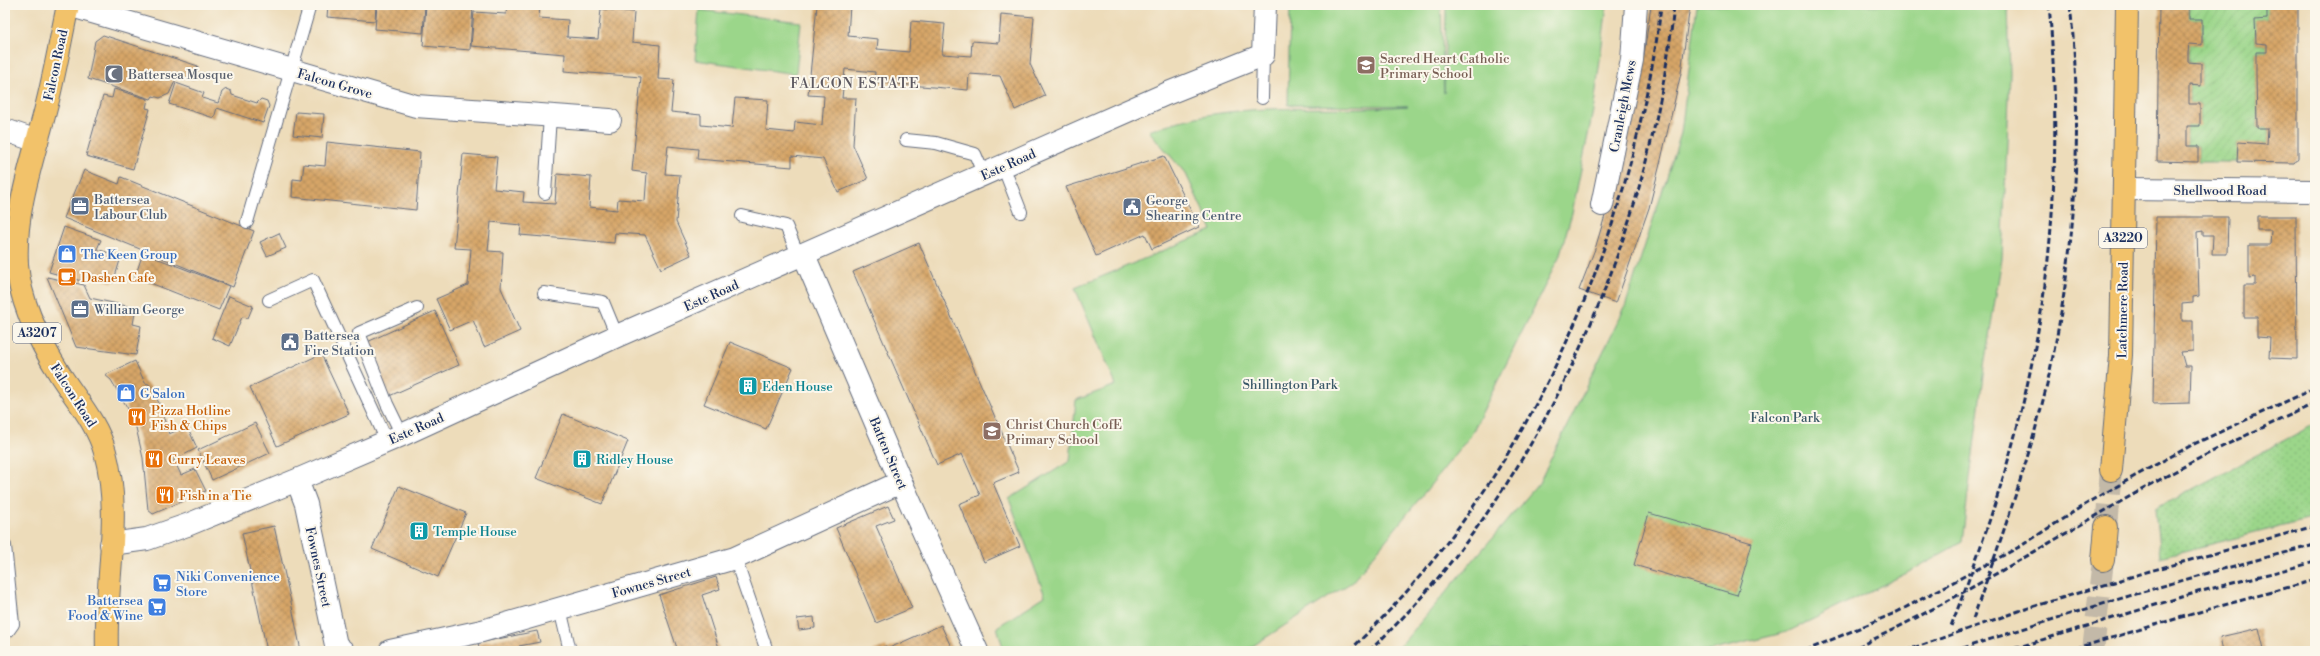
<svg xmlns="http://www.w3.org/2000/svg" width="2320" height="656" viewBox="0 0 2320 656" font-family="'Libre Bodoni',serif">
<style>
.grass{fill:url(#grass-dots);stroke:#5b8274}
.park{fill:#9bd68a;stroke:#5b8274}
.garden{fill:url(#garden-furrows);stroke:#5b8274}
.building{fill:url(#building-cross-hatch)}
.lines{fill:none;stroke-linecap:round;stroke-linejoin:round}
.trunk-tunnel{stroke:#c3b9a8;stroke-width:22;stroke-dasharray:22 11;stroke-linecap:butt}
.service-casing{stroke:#646c7e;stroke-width:14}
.minor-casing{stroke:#646c7e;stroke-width:24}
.primary-casing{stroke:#646c7e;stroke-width:24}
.trunk-casing{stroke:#646c7e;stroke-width:24}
.service{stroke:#fff;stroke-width:12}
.minor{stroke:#fff;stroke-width:22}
.primary{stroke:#f2c26a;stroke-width:22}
.trunk{stroke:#f2c26a;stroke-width:22}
.rail{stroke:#1b2f5e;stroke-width:3;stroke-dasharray:6 3;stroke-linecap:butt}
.labels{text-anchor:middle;stroke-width:4;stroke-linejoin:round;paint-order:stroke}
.shield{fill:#fbf7ec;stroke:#5e6b89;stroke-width:1}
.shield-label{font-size:12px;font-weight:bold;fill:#1b2f5e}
.education-label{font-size:13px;fill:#785e54;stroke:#fbf7ec;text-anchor:start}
.street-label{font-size:13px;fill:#1b2f5e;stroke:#fbf7ec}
.worship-label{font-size:13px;fill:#5b616d;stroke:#fbf7ec;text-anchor:start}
.service-label{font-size:13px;fill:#4e5e75;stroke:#fbf7ec;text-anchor:start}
.shop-label{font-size:13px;fill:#366cbe;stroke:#fbf7ec;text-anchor:start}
.food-label{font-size:13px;fill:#c56008;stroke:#fbf7ec;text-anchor:start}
.park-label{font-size:13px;fill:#3b5969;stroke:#fbf7ec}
.culture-label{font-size:13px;fill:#0d838f;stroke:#fbf7ec;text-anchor:start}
.neighbourhood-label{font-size:14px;letter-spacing:1px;fill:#5d5961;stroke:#fbf7ec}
</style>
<defs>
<pattern id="grass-dots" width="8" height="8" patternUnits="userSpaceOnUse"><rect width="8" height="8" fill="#9bd68a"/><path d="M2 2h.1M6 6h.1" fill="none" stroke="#85b87a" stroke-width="1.8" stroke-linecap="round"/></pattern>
<pattern id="garden-furrows" width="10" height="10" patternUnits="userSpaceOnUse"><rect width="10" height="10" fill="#9bd68a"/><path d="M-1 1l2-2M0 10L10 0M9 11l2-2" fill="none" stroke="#85b87a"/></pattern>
<pattern id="building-cross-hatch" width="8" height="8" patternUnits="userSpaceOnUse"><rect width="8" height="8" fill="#d7a667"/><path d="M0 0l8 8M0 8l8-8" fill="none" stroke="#ae8858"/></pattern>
</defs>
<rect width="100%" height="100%" fill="#fbf7ec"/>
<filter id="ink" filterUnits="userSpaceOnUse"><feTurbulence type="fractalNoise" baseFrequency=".025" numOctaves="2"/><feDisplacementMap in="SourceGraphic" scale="8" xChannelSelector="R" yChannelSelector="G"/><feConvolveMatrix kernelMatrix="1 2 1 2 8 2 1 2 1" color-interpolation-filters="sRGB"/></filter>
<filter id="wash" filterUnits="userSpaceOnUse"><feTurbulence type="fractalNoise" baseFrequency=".012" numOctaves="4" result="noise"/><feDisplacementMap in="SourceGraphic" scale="16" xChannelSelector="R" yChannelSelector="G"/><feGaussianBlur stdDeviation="0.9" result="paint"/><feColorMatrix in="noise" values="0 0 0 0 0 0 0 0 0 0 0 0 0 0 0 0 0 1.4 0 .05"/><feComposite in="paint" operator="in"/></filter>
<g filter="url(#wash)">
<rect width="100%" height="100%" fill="#eddcba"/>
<path class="grass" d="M2315 424V518L2160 557 2155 509Z"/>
<path class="park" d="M1290 5H1441L1444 93 1446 5H1607L1594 106 1572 213 1559 257 1471 435 1352 582 1245 651H1004L997 627 1045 596 1009 499 1070 461 1076 400 1116 385 1075 288 1212 230 1186 174 1149 131C1233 98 1320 113 1408 106L1288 105Z
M1697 5H2008L2010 74 2002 258 1984 367 1962 542 1907 573 1787 632 1710 651H1396L1539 483 1625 307 1681 133Z
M699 10 801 22 796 74 695 60Z"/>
<path class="garden" d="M2190 5H2267V19L2255 20 2256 43 2267 44V52H2256L2257 128H2268L2267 144 2238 143 2237 162H2198V146H2187V126L2200 125V104H2189V85H2201V63L2188 62 2189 44H2202V19H2189Z"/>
<g id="blocks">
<path class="building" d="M328 5H376L375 21 327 17Z
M377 5H425L423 33 375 29Z
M426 5 473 7 470 50 423 46Z
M507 5H540L539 18 568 20 567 37 598 39 601 9 634 12 632 42 660 45 658 79 674 80 671 112 701 115V125L732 128 735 98 768 100 766 130 794 133 795 122 822 125 824 96 808 95 817 5H850L848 36 878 39 877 49 909 52 911 21 945 24 942 54 971 56 972 41 999 43 1001 14 1034 17 1030 64 1045 96 1015 110 1000 76 969 74 968 90 874 82 875 72 845 69 842 98H856L853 145 868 179 838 192 823 159 792 156V167L697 159 698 149 668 146 665 174 680 175 676 222 691 255 661 269 645 235 615 233 614 243 520 235 521 225 491 222 488 251 503 252 501 288 520 331 484 347 473 320 450 330 436 299 468 285 471 249 454 248 463 154 497 157 494 189 524 192 523 202 555 204 557 174 591 177 589 207 617 210 618 199 645 201 647 173 632 171 641 77 564 71 565 54 471 46 474 12 506 14Z
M1651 5H1690L1681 73 1660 164 1649 208 1616 303 1579 290 1595 249 1620 166 1644 55Z
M2159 5H2189V19H2202V45L2189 44 2188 52V62L2201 63V86L2189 85V104H2200V126H2187V146H2198V162L2157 161Z
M2267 5H2298V158L2294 163 2237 162 2238 142 2267 144 2268 128H2257L2256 74V52H2267V44L2256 43 2255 20 2267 19Z
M103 35 198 66 194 80 178 75 169 94 160 98 153 96 151 99 88 79 95 41Z
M176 83 204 93 202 98 218 103 222 92 226 89 231 91 232 95 257 103 261 99 267 101 269 106 263 123 217 108 214 118 169 104Z
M114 89 148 99 146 108 150 109 133 169 86 156 103 96 112 98Z
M296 112 324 114 322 138 293 135Z
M327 142 420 152 416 210 292 197 293 179 302 180 304 164 325 166Z
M1164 156 1199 227 1152 249 1145 234 1096 256 1066 187Z
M84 170 119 184 121 177 254 231 233 287 64 218Z
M2257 216H2296L2297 359 2269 358 2270 338 2257 337V317H2244V285H2255V277L2249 278V245H2270L2271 230H2257Z
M2156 217H2228L2227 254H2212L2213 235H2203V231L2197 232 2199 296 2193 297V303L2182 304V321H2193V351L2181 352 2185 366H2191L2190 403 2153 404Z
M64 227 101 240 97 249 121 257 113 283 88 274 85 282 49 272Z
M279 233 286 248 267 256 260 242Z
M919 243 1019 472 993 483 1020 546 984 562 959 504 980 495 962 454 937 465 853 272Z
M143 253 229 286 219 310 135 277Z
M47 277 84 285 90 298 136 308 133 324 141 326 136 355 76 347Z
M229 296 253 306 248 318 242 317 230 346 212 338Z
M435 311 459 365 387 397 363 344Z
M730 342 793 368 766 429 704 404Z
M321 354 349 414 277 446 250 387Z
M135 361 145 383 149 384 159 403 169 434 187 426 197 448 174 460 181 475 195 469 206 491 153 514 148 510 143 458 134 419 111 380 105 375Z
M563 414 628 441 602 504 536 478Z
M255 423 270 453 212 480 198 450Z
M399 486 466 513 438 577 372 549Z
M888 506 894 519 876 526 912 608 876 623 836 528Z
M1649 513 1752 543 1737 595 1634 565Z
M274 526 291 602 301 651H267L242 533Z
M716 577 720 589 702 595 720 651H678L659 595Z
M814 617 815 628 799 630 797 619Z
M941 625 953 651H872L886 646 887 649Z
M2259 628 2264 649 2223 651 2220 637Z
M537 631 540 642 519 646 521 651H480L478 643Z"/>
</g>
</g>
<g filter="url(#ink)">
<use href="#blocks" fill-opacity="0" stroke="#646c7e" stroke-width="1"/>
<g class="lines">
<path class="trunk-tunnel" d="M2106 527 2111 470
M2093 651 2103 560"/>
<g class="service-casing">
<path id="service" d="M1262 98 1263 55
M906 140 936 143 975 154 984 175
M1003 166 1021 212
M545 193 550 116
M742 216 786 226 799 257
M247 222 310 5
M544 293 603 302 617 336
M269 300 313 280 387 441
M402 435 387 404 359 333 417 308
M5 546 13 624 8 631 5 632
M735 558 767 651
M560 609 570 651"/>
</g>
<g class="minor-casing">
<path id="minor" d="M68 5 416 106 610 120
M5 130 37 141
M2124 189 2315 191
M1602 205 1632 60 1636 5
M804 255 901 482 977 651
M297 480 306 504 336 645 343 651
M111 544 147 539 187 525 297 480 402 435 617 336 1166 94 1263 55 1265 5
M390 651 482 631 735 558 901 482"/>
</g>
<g class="primary-casing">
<path id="primary" d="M68 5C61 38 55 72 47 104 34 157 14 209 17 264 20 303 40 343 61 376 77 401 97 423 105 452 123 516 104 585 107 651"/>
</g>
<g class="trunk-casing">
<path id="trunk" d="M2111 470 2121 355 2127 5
M2103 560 2106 527"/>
</g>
<use href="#service" class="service"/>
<use href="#minor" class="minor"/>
<use href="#primary" class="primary"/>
<use href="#trunk" class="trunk"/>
<path class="rail" d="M1973 619C2000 542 2028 464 2047 384 2075 261 2084 131 2070 5
M1951 626C1984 542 2013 456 2031 367 2056 248 2060 126 2049 5
M1349 651C1497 512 1593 324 1639 128 1648 87 1657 47 1661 5
M1369 651C1539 493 1652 234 1674 5
M1805 651 1897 612 2021 546 2081 507 2135 476 2192 445 2315 388
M1849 651C1970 595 2082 520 2200 458 2238 438 2277 422 2315 403
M1905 651 2019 611 2150 571 2315 526
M1954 651C2074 612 2193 575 2315 545
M2006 651 2198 592 2315 562
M2067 651 2206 610 2315 580"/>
</g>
</g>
<defs>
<g id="school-square" transform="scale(1)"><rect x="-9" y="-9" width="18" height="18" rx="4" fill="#8d6e63" stroke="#fbf7ec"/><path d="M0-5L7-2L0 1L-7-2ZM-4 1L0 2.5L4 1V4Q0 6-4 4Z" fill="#fff"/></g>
<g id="mosque-square" transform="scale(1)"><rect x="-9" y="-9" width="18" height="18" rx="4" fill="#6b7280" stroke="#fbf7ec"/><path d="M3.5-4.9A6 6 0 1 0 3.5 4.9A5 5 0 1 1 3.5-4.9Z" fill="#fff"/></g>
<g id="office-square" transform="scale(1)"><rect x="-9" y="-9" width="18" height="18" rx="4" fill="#5c6f8a" stroke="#fbf7ec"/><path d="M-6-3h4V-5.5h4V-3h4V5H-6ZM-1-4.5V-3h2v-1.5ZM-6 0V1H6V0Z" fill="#fff"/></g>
<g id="civic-square" transform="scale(1)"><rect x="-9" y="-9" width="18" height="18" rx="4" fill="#5c6f8a" stroke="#fbf7ec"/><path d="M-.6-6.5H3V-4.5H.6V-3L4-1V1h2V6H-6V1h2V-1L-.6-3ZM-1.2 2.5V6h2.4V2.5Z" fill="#fff"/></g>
<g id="shop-square" transform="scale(1)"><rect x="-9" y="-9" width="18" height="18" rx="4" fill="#3f7fe0" stroke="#fbf7ec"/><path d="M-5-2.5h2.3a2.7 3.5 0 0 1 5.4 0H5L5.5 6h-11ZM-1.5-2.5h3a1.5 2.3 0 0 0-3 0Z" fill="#fff"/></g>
<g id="cafe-square" transform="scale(1)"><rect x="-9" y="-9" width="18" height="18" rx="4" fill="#e8710a" stroke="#fbf7ec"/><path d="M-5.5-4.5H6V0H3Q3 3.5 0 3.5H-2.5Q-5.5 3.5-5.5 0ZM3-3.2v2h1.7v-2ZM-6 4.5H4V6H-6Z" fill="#fff"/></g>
<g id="building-square" transform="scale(1)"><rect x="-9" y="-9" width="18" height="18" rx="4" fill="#0f9aa8" stroke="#fbf7ec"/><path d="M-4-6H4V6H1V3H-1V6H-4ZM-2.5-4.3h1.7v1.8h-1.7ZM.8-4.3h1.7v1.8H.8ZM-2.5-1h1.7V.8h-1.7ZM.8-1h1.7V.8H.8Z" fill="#fff"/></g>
<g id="restaurant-square" transform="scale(1)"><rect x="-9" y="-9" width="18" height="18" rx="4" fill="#e8710a" stroke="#fbf7ec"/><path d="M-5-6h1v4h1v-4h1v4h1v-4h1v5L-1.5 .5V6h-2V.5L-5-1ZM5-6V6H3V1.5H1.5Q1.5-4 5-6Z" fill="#fff"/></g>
<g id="supermarket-square" transform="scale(1)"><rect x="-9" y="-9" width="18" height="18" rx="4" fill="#3f7fe0" stroke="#fbf7ec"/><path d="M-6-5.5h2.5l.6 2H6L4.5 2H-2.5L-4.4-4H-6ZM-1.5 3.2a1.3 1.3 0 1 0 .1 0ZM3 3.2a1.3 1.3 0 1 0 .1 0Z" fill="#fff"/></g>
</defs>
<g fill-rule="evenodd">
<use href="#school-square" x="1366" y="65"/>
<use href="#mosque-square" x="114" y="74"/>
<use href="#office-square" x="80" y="206"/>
<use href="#civic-square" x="1132" y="207"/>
<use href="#shop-square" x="67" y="254"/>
<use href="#cafe-square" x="67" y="277"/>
<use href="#office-square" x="80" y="309"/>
<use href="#civic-square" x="290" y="342"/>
<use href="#building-square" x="748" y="386"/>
<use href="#shop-square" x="126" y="393"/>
<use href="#restaurant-square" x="137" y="417"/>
<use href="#school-square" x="992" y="431"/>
<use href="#restaurant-square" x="154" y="459"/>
<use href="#building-square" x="582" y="459"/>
<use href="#restaurant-square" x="165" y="495"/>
<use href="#building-square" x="419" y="531"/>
<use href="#supermarket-square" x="162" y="583"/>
<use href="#supermarket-square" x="157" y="607"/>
</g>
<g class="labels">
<g class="shield">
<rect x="2099" y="228" width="48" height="20" rx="3"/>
<rect x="13" y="323" width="48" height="20" rx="3"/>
</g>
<g class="shield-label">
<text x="2123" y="242">A3220</text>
<text x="37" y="337">A3207</text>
</g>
<g class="education-label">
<text x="1380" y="63">Sacred Heart Catholic<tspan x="1380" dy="15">Primary School</tspan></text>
<text x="1006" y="429">Christ Church CofE<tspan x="1006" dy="15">Primary School</tspan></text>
</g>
<g class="street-label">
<text transform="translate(55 65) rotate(-78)" y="5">Falcon Road</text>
<text transform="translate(335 83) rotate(16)" y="5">Falcon Grove</text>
<text transform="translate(1622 106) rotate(-79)" y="5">Cranleigh Mews</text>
<text transform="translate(1008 164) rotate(-24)" y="5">Este Road</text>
<text x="2220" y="195">Shellwood Road</text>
<text transform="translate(711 295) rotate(-24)" y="5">Este Road</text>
<text transform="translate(2122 310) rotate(-89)" y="5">Latchmere Road</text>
<text transform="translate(74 395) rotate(57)" y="5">Falcon Road</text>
<text transform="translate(416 428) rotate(-24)" y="5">Este Road</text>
<text transform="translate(889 453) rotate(67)" y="5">Batten Street</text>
<text transform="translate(319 567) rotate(78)" y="5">Fownes Street</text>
<text transform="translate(651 582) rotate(-16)" y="5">Fownes Street</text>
</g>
<g class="worship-label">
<text x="128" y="79">Battersea Mosque</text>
</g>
<g class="service-label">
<text x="94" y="204">Battersea<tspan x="94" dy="15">Labour Club</tspan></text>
<text x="1146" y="205">George<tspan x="1146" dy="15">Shearing Centre</tspan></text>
<text x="94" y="314">William George</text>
<text x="304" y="340">Battersea<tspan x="304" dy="15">Fire Station</tspan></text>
</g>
<g class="shop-label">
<text x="81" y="259">The Keen Group</text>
<text x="140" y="398">G Salon</text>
<text x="176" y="581">Niki Convenience<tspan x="176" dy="15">Store</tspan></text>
<text x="143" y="605" text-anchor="end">Battersea<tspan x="143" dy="15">Food &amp; Wine</tspan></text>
</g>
<g class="food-label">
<text x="81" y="282">Dashen Cafe</text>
<text x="151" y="415">Pizza Hotline<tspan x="151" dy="15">Fish &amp; Chips</tspan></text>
<text x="168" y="464">Curry Leaves</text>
<text x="179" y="500">Fish in a Tie</text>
</g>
<g class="park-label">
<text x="1290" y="389">Shillington Park</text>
<text x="1785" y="422">Falcon Park</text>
</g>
<g class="culture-label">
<text x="762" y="391">Eden House</text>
<text x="596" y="464">Ridley House</text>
<text x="433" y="536">Temple House</text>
</g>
<g class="neighbourhood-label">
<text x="855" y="88">FALCON ESTATE</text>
</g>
</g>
<rect width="2320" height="656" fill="none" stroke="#fbf7ec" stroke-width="20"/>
</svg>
